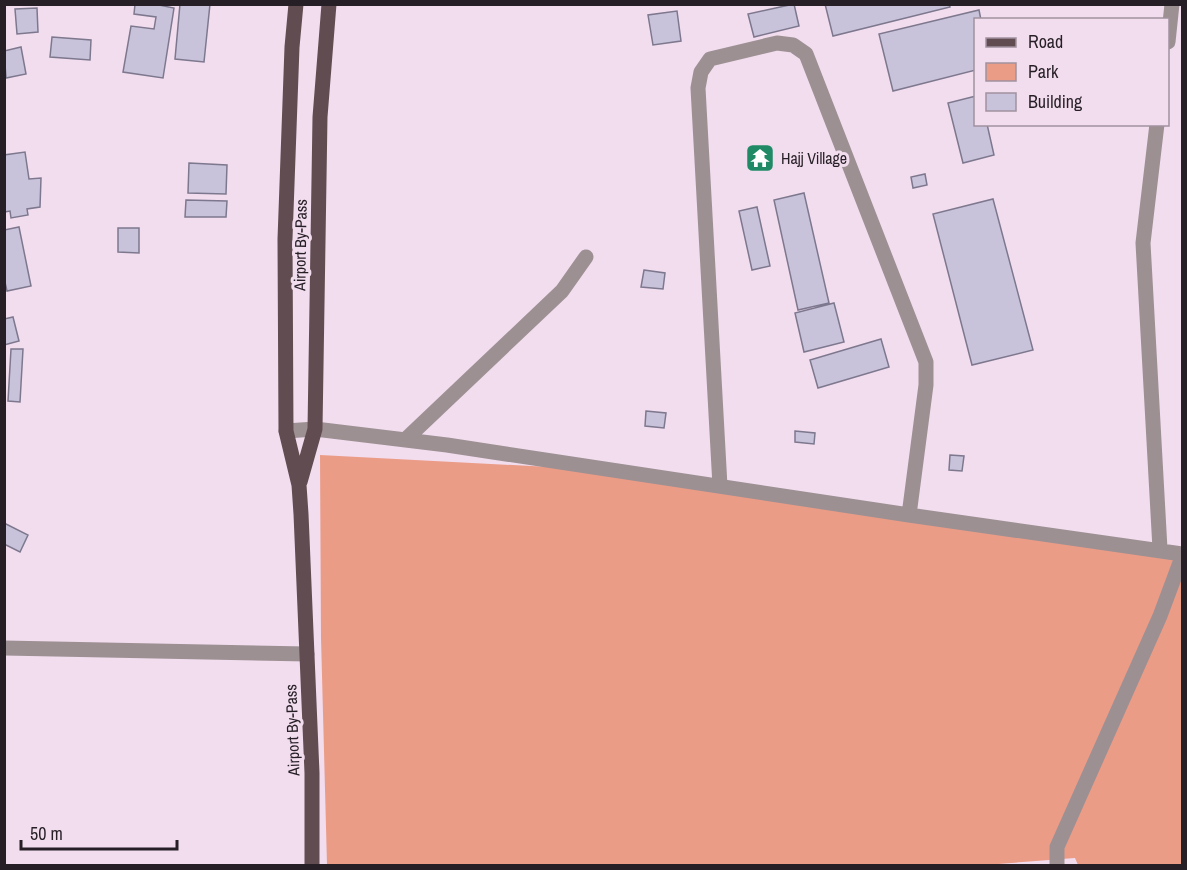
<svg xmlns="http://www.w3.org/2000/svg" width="1187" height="870" viewBox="0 0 1187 870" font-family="'Archivo Narrow',sans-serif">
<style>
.green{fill:#eb9c87}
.building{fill:#c8c2db;stroke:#7e788e;stroke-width:1.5}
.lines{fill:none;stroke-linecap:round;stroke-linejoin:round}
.minor{stroke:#9d9093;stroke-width:15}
.major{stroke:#614d51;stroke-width:15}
.labels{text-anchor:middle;stroke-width:6;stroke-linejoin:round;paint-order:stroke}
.poi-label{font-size:16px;fill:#271f26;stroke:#f2ddef;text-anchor:start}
.street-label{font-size:16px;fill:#271f26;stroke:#f2ddef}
</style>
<rect width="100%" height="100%" fill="#f2ddef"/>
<path class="green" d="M320 455 664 473 1182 558V865H1078L1075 858 972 866 327 865 321 638Z"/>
<path class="building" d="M135 4H154L174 8 163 78 123 72 131 26 154 29 156 17 134 14Z
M180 4H210L204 62 175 59Z
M794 4 799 26 754 37 748 14Z
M825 4H949L950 7 833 36Z
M37 8 38 32 17 34 15 9Z
M979 10 981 20H976V70L893 91 879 34Z
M677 11 681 41 653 45 648 15Z
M52 37 91 40 90 60 50 57Z
M21 47 26 74 6 78 4 51Z
M976 96V124H987L994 155 963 163 948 103Z
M25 152 29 179 41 178 40 207 27 209 28 215 11 218 10 211 4 212V155Z
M189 163 227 165 226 194 188 193Z
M925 174 927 185 913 188 911 177Z
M804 193 829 303 798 310 774 200Z
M993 199 1033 350 972 365 933 214Z
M186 200 227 201 226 217H185Z
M757 207 770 266 752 270 739 211Z
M19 227 31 286 7 291 4 278V230Z
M118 228H139V253L118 252Z
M644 270 665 273 663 289 641 287Z
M834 303 844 342 804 352 795 313Z
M13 317 19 341 4 345V319Z
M881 339 889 367 818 388 810 360Z
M11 349H23L20 402 8 401Z
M646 411 666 413 664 428 645 426Z
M795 431 815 433 814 444 795 442Z
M950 455 964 456 962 471 949 470Z
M4 523 28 535 20 552 4 544Z"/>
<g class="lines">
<path class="minor" d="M1168 42 1172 4
M1157 124 1143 243 1160 549
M286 431 315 429 447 445 909 515 1182 554
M405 440 562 291 586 257
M720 486 698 88 701 72 710 59 777 43 793 45 806 54 926 362V385L909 515
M4 648 307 654
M1057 866V847L1160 616 1182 557"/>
<path class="major" d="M296 4 292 47 285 239 286 431 299 485 301 514 312 773V866
M300 482 315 429 320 117 329 4"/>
</g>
<defs>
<g id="temple-square" transform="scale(1.5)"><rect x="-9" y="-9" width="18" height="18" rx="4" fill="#208a67" stroke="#f2ddef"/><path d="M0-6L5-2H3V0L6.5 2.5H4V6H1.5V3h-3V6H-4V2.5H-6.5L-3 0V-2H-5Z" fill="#fff"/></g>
</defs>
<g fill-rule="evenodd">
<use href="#temple-square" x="760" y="158"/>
</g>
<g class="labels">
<g class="poi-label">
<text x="781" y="164">Hajj Village</text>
</g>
<g class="street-label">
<text transform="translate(300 245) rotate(-89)" y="6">Airport By-Pass</text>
<text transform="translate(292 730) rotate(-92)" y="6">Airport By-Pass</text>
</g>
</g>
<rect width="1187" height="870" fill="none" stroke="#271f26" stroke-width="12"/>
<rect x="974" y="18" width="195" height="108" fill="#f2ddef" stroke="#a1919f" stroke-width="1.5"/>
<rect x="986" y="38" width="30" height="9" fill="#614d51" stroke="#a1919f" stroke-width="1.5"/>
<text x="1028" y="48" font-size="18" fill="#271f26">Road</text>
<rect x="986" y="63" width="30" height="18" fill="#eb9c87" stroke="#a1919f" stroke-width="1.5"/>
<text x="1028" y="78" font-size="18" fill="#271f26">Park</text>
<rect x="986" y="93" width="30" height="18" fill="#c8c2db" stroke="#a1919f" stroke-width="1.5"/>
<text x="1028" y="108" font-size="18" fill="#271f26">Building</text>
<path d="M21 840v9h156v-9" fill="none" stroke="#271f26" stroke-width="3"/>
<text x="30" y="840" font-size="18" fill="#271f26" stroke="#f2ddef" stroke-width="4.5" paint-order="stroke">50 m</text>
</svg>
